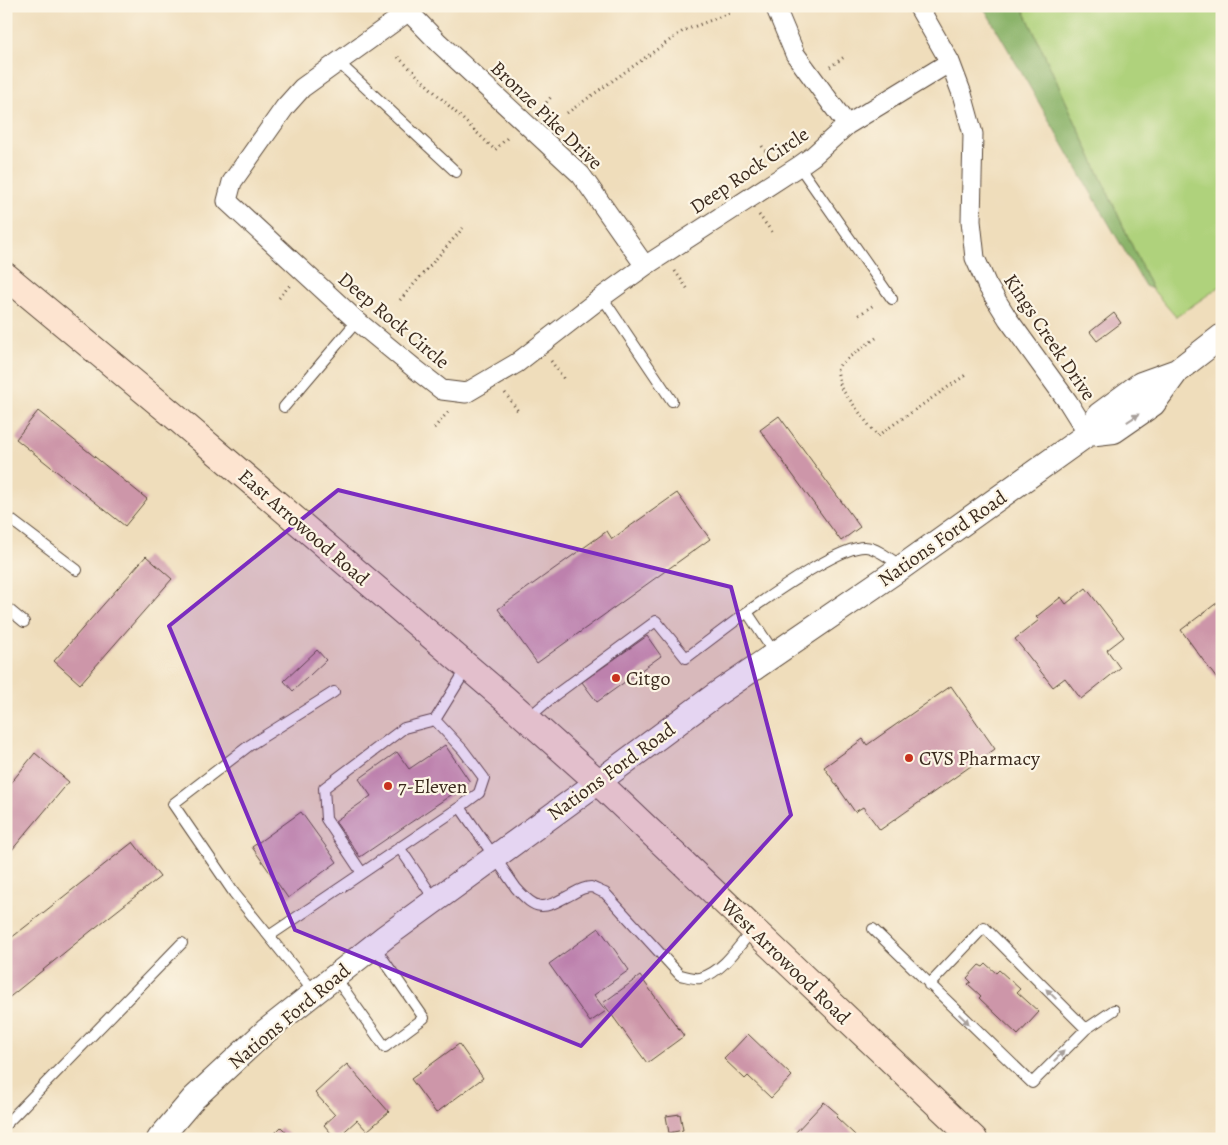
<svg xmlns="http://www.w3.org/2000/svg" width="1228" height="1145" viewBox="0 0 1228 1145" font-family="Alegreya,serif">
<style>
.green{fill:#afd27b;stroke:#757e4c}
.forest{fill:#8bb46b;stroke:#636f44}
.building{fill:#cd96a9}
.lines{fill:none;stroke-linecap:round;stroke-linejoin:round}
.service-casing{stroke:#564536;stroke-width:12}
.minor-casing{stroke:#564536;stroke-width:21}
.tertiary-casing{stroke:#564536;stroke-width:26}
.secondary-casing{stroke:#564536;stroke-width:28}
.path{stroke:#564536;stroke-width:3;stroke-dasharray:1 4;stroke-linecap:butt}
.service{stroke:#fff;stroke-width:10}
.minor{stroke:#fff;stroke-width:19}
.tertiary{stroke:#fff;stroke-width:24}
.secondary{stroke:#fde4d0;stroke-width:26}
.oneway{fill:#a79f9a}
.marked{fill:#7b2cbf;fill-opacity:0.2;stroke:#7b2cbf;stroke-width:4;stroke-linejoin:round}
.poi-dot{fill:#c8321e;stroke:#fcf5e5;stroke-width:2}
.labels{text-anchor:middle;stroke-width:4.5;stroke-linejoin:round;paint-order:stroke}
.street-label{font-size:20px;fill:#3b2a1e;stroke:#fcf5e5}
.poi-label{font-size:20px;fill:#3b2a1e;stroke:#fcf5e5;text-anchor:start}
</style>
<rect width="100%" height="100%" fill="#fcf5e5"/>
<filter id="ink" filterUnits="userSpaceOnUse"><feTurbulence type="fractalNoise" baseFrequency=".02" numOctaves="2"/><feDisplacementMap in="SourceGraphic" scale="10" xChannelSelector="R" yChannelSelector="G"/><feConvolveMatrix kernelMatrix="1 2 1 2 8 2 1 2 1" color-interpolation-filters="sRGB"/></filter>
<filter id="wash" filterUnits="userSpaceOnUse"><feTurbulence type="fractalNoise" baseFrequency=".0096" numOctaves="4" result="noise"/><feDisplacementMap in="SourceGraphic" scale="20" xChannelSelector="R" yChannelSelector="G"/><feGaussianBlur stdDeviation="1.12" result="paint"/><feColorMatrix in="noise" values="0 0 0 0 0 0 0 0 0 0 0 0 0 0 0 0 0 1.4 0 .05"/><feComposite in="paint" operator="in"/></filter>
<g filter="url(#wash)">
<rect width="100%" height="100%" fill="#efddbb"/>
<path class="green" d="M1022 6H1222V285L1176 317 1152 289Z"/>
<path class="forest" d="M983 6H1022L1152 289 1145 286Z"/>
<g id="blocks">
<path class="building" d="M1114 313 1121 323 1097 341 1090 332Z
M38 411 147 499 125 526 16 439Z
M779 416 860 527 841 541 760 430Z
M677 493 710 539 537 663 498 609 607 531 612 539Z
M146 556 172 579 80 684 54 661Z
M1086 588 1124 637 1107 650 1120 668 1081 699 1065 678 1053 687 1015 639 1039 620 1036 617 1061 597 1066 604Z
M1222 599V686L1181 630Z
M647 636 661 656 597 702 582 682Z
M317 650 326 660 293 691 284 681Z
M951 686 995 749 880 830 863 807 855 812 824 767 863 739 867 745Z
M445 745 470 782 360 857 335 821 371 796 359 779 397 752 409 769Z
M35 753 69 782 6 857V789Z
M301 812 337 862 288 898 252 847Z
M133 842 160 877 91 931 6 1000V942Z
M599 928 629 970 594 995 606 1011 590 1022 549 964Z
M986 964 996 973 999 970 1020 989 1017 992 1039 1012 1018 1035 979 998 981 996 968 984 971 982 967 978 979 965 983 967Z
M640 976 684 1036 647 1063 603 1003Z
M748 1034 792 1076 771 1098 748 1076 745 1079 724 1059Z
M459 1044 483 1078 436 1113 411 1079Z
M347 1064 389 1112 367 1131 357 1120 336 1139 324 1125 335 1115 315 1093Z
M824 1102 838 1114 836 1117 855 1135 852 1139H799L794 1134Z
M680 1114 683 1130 669 1133 666 1116Z
M281 1127 293 1139H269Z
M671 1134 682 1135 681 1139H671Z"/>
</g>
</g>
<g filter="url(#ink)">
<use href="#blocks" fill-opacity="0" stroke="#564536" stroke-width="1"/>
<g class="lines">
<g class="service-casing">
<path id="service" d="M338 62 456 172
M799 166 892 299
M602 297 672 401
M284 407 357 321
M6 516 77 570
M6 607 24 622
M775 654 747 612C770 596 839 546 865 547 876 547 892 560 902 567
M528 718 555 695 656 621 686 658 747 612
M460 807 479 793 484 778 463 750 435 720 467 668
M399 847 435 900
M362 873 326 819 324 788 404 728 435 720
M873 929 1032 1083 1086 1029 1114 1010
M269 936 460 807 516 888C539 914 544 908 572 894 577 891 584 887 591 887 595 888 601 892 605 893L680 975C686 976 694 979 700 978 723 972 739 946 753 929
M335 977 385 1047 424 1018 374 946
M929 985 984 927 1086 1029
M314 992 234 893 173 804 250 745 334 692
M6 1124 182 943"/>
</g>
<g class="minor-casing">
<path id="minor" d="M406 6 408 11 439 43 581 175 645 266
M416 6 302 88 285 107 232 182 227 201 357 321 414 368 442 390 466 393 517 363 602 297 645 266 799 166 813 156 847 125 950 62
M775 6 795 54 847 125
M918 6 950 62 962 94 973 134 971 221 975 258 987 285 1008 319 1068 402 1088 434"/>
</g>
<g class="tertiary-casing">
<path id="tertiary" d="M1088 434 1114 431 1153 404 1177 371
M159 1139 194 1098 266 1031 385 937 598 782 718 693 902 567 1088 434 1099 415 1141 384 1177 371 1222 336"/>
</g>
<g class="secondary-casing">
<path id="secondary" d="M6 276 172 414 504 698 598 782 974 1139"/>
</g>
<path class="path" d="M398 57 495 150 509 136
M830 67 844 57
M540 110 551 97
M567 113 683 31 732 12
M762 146 772 160
M759 215 772 232
M675 271 689 291
M279 298 290 285
M400 300 463 228
M859 315 875 304
M876 338 841 363 837 370 841 388 877 436 967 374
M551 361 564 379
M505 393 518 411
M434 428 448 412"/>
<use href="#service" class="service"/>
<use href="#minor" class="minor"/>
<use href="#tertiary" class="tertiary"/>
<use href="#secondary" class="secondary"/>
</g>
<defs><path id="oneway-solid" d="M-6-.8H1V-3.2L6.5 0L1 3.2V.8H-6Z" transform="scale(1.25)"/></defs>
<g class="oneway">
<use href="#oneway-solid" transform="translate(1133 418) rotate(-34)"/>
<use href="#oneway-solid" transform="translate(1051 994) rotate(-135)"/>
<use href="#oneway-solid" transform="translate(964 1019) rotate(44)"/>
<use href="#oneway-solid" transform="translate(1059 1056) rotate(-45)"/>
</g>
</g>
<path class="marked" d="M338 490 731 587 791 815 581 1046 295 930 169 626Z"/>
<g class="poi-dot">
<circle cx="616" cy="678" r="5"/>
<circle cx="909" cy="758" r="5"/>
<circle cx="388" cy="786" r="5"/>
</g>
<g class="labels">
<g class="street-label">
<text transform="translate(547 115) rotate(44)" y="7">Bronze Pike Drive</text>
<text transform="translate(749 170) rotate(-34)" y="7">Deep Rock Circle</text>
<text transform="translate(394 320) rotate(40)" y="7">Deep Rock Circle</text>
<text transform="translate(1050 337) rotate(56)" y="7">Kings Creek Drive</text>
<text transform="translate(304 527) rotate(41)" y="7">East Arrowood Road</text>
<text transform="translate(942 538) rotate(-35)" y="7">Nations Ford Road</text>
<text transform="translate(611 771) rotate(-36)" y="7">Nations Ford Road</text>
<text transform="translate(786 961) rotate(44)" y="7">West Arrowood Road</text>
<text transform="translate(289 1016) rotate(-40)" y="7">Nations Ford Road</text>
</g>
<g class="poi-label">
<text x="626" y="685">Citgo</text>
<text x="919" y="765">CVS Pharmacy</text>
<text x="398" y="793">7-Eleven</text>
</g>
</g>
<rect width="1228" height="1145" fill="none" stroke="#fcf5e5" stroke-width="25"/>
</svg>
